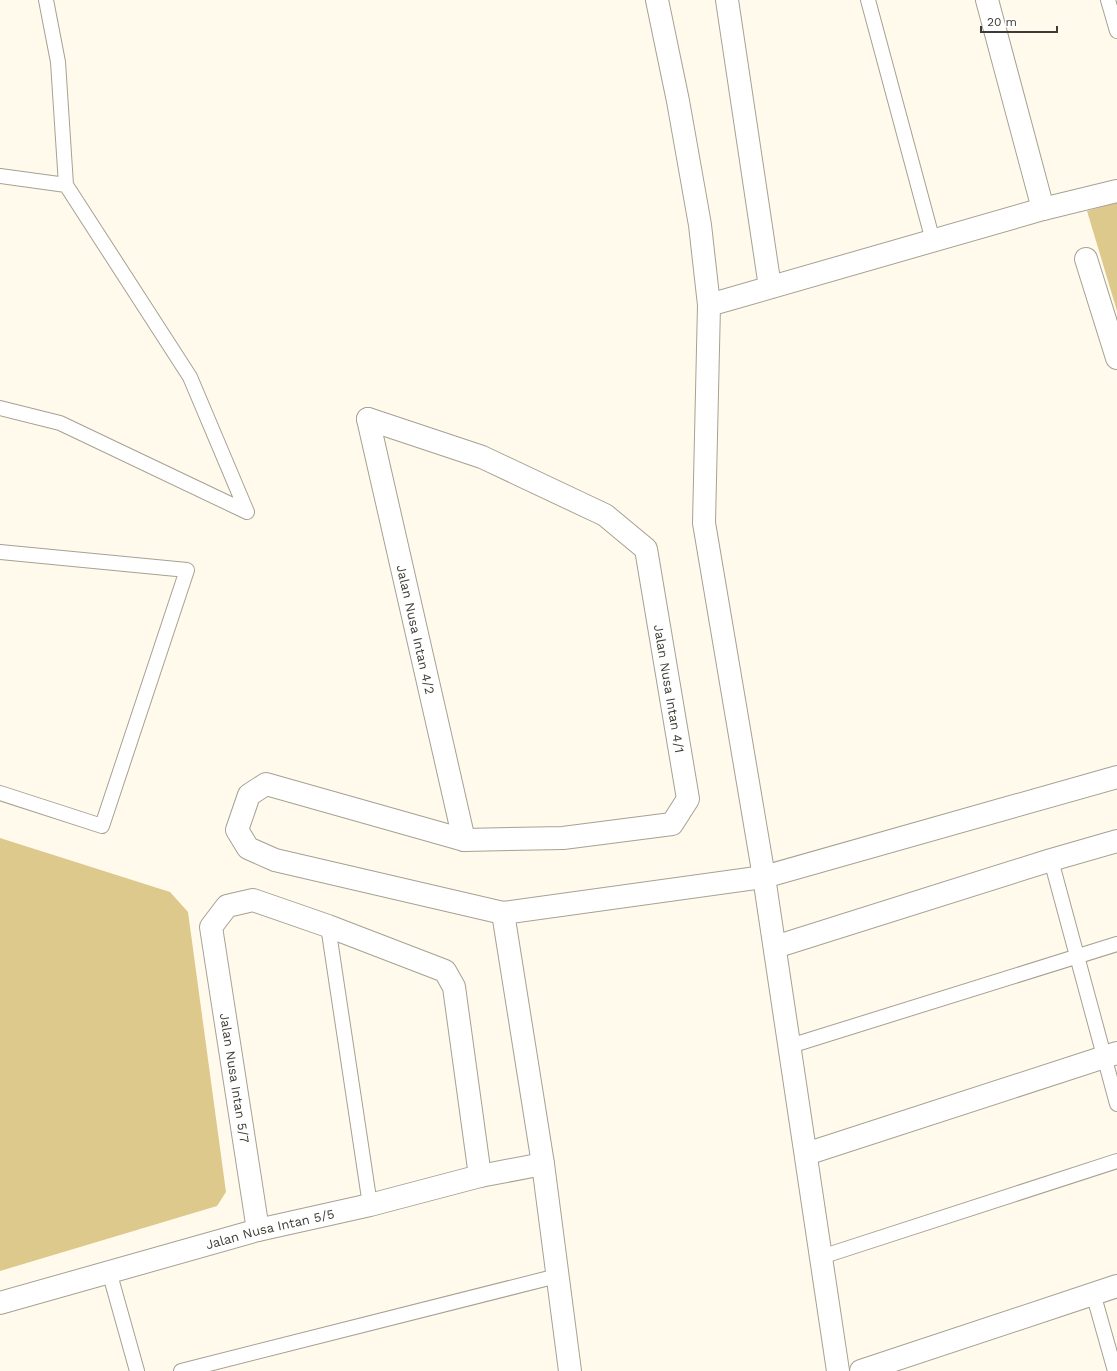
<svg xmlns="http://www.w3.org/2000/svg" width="1117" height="1371" viewBox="0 0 1117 1371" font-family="'Work Sans',sans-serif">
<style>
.green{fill:#dec98c}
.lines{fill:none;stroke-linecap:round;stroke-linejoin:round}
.lane-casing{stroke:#a5a193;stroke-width:16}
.street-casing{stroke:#a5a193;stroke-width:24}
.lane{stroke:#fff;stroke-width:14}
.street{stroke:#fff;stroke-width:22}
.labels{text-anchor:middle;stroke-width:3.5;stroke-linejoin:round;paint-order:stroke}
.street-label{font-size:13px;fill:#3e3c36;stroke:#fff}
</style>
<rect width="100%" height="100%" fill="#fffaec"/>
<path class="green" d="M1117 202V311L1087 211Z
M0 838 170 892 188 912 226 1192 217 1206 0 1271Z"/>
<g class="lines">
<g class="lane-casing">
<path id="lane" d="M46 0 58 62 66 185
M868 0 933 241
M1108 0 1117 31
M0 176 66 185 190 377 247 512
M0 408 60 423 247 512
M0 552 187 570 102 826 0 793
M1051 860 1117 1104
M328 926 370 1205
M790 1046 1117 944
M821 1257 1117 1161
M109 1271 137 1371
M1093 1293 1115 1371
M181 1371 557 1276"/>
</g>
<g class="street-casing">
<g id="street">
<path d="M657 0 678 101 700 225 709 305 704 523 764 877 838 1371"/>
<path d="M727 0 770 287"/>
<path d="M987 0 1043 209"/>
<path d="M1086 259 1117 358"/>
<path d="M709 305 1043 209 1117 191"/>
<path id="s1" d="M368 419 482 457 605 515 646 549 688 799 672 824 563 838 464 840 266 784 249 795 237 830 248 848 275 860 503 913"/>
<path id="s2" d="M368 419 464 840"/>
<path d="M775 947 1051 860 1117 841"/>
<path d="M806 1154 1117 1053"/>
<path d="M258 1230 211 927 227 906 253 900 328 926 445 971 454 987 480 1176"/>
<path id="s3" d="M0 1303 258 1230 370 1205 480 1176 543 1164"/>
<path d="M570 1371 543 1164 503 913 764 877 1117 777"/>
<path d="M861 1371 1117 1286"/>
</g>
</g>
<use href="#lane" class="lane"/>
<use href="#street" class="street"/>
</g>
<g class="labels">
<g class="street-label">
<text dy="5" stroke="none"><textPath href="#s2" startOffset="216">Jalan Nusa Intan 4/2</textPath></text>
<text dy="5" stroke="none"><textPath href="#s1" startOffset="451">Jalan Nusa Intan 4/1</textPath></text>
<text transform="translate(235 1078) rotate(81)" y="5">Jalan Nusa Intan 5/7</text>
<text dy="5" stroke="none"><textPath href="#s3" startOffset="280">Jalan Nusa Intan 5/5</textPath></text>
</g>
</g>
<path d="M981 26v6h76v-6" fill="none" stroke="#3e3c36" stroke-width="2"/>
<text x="987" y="26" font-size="12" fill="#3e3c36" stroke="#ffffff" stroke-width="3" paint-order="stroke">20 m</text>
</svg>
